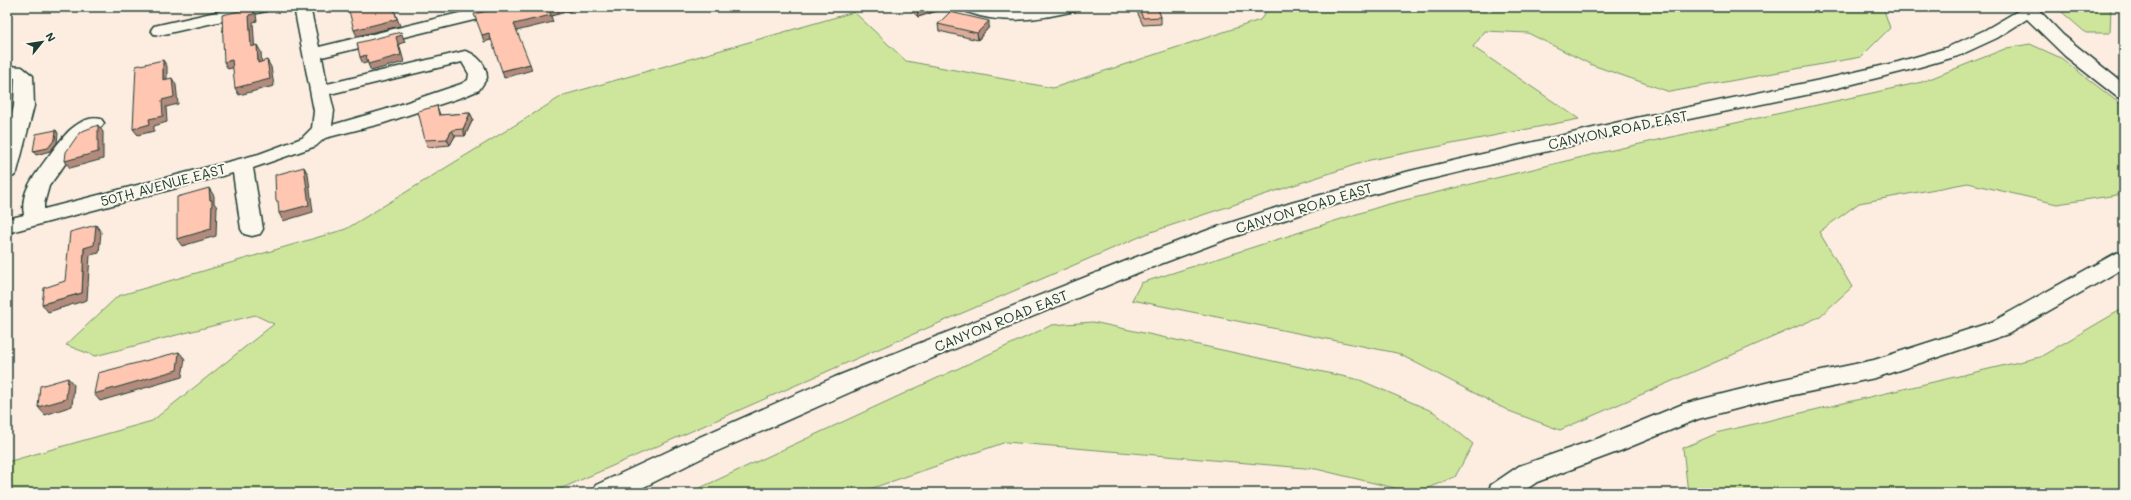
<svg xmlns="http://www.w3.org/2000/svg" width="2131" height="500" viewBox="0 0 2131 500" font-family="Mali,sans-serif">
<style>
.green{fill:#cee69c;stroke:#769268}
.lines{fill:none;stroke-linecap:round;stroke-linejoin:round}
.minor-casing{stroke:#1f3d34;stroke-width:3}
.major-casing{stroke:#1f3d34;stroke-width:3}
.minor{fill:#fbf7ec;fill-rule:evenodd}
.major{fill:#fbf7ec;fill-rule:evenodd}
.wall{fill:#dbab99;stroke:#1f3d34}
.shaded-wall{fill:#b28b7d;stroke:#1f3d34}
.building{fill:#ffc7b2;stroke:#1f3d34}
.labels{text-anchor:middle;stroke-width:4;stroke-linejoin:round;paint-order:stroke}
.street-label{font-size:14px;fill:#1f3d34;stroke:#fbf7ec}
</style>
<rect width="100%" height="100%" fill="#fcede0"/>
<filter id="ink" filterUnits="userSpaceOnUse"><feTurbulence type="fractalNoise" baseFrequency=".025" numOctaves="2"/><feDisplacementMap in="SourceGraphic" scale="8" xChannelSelector="R" yChannelSelector="G"/><feConvolveMatrix kernelMatrix="1 2 1 2 8 2 1 2 1" color-interpolation-filters="sRGB"/></filter>
<g filter="url(#ink)">
<path class="green" d="M1270 7H1883L1890 28 1861 57 1670 92 1592 65 1528 33 1485 31 1473 47 1579 119 1370 160 1151 232 860 357 551 493H7V462L152 421 274 324 255 315 95 356 66 345 118 296 346 229 564 95 854 12 906 61 1053 88 1260 20Z
M2056 7H2111L2110 33H2086Z
M2030 44 2061 58 2124 107V194L2057 204 1968 183 1859 203 1819 232 1852 287 1819 317 1560 430 1509 411 1397 353 1132 300 1141 283 1385 205 1599 153 1922 82 2007 48Z
M2124 308V493H1688L1683 448 1720 432 2040 357Z
M1093 322 1360 380 1434 412 1473 444 1455 477 1415 493 1316 469 1006 442 858 493H689L1052 325Z"/>
<g class="lines">
<g class="minor-casing">
<path id="minor" d="M238 7H268L266 11 160 35 154 34 151 30 154 26Z
M294 7H310L319 47 484 7H513L511 11 322 57 327 84 465 51C477 54 487 65 487 78L479 90 465 96 384 123 325 138 316 146 253 168 263 229 260 234 252 236 244 234 241 229 233 173 7 233V219L24 215C22 204 24 194 29 185 34 175 62 137 70 130 79 122 90 116 101 119L104 123 101 127 84 138 49 186 44 204V209L259 154 302 138 312 128 314 111ZM462 62 469 74 468 80 461 84 384 110 332 125 334 111 330 94Z
M962 7H986L1007 10 1077 7 1075 11C1043 18 1013 24 980 16 974 14 965 13 962 7Z
M7 66 22 67 33 76 34 106 17 172 14 176 7 178V134L14 106 15 78 7 76Z
M2124 251V268L2008 334 1875 378 1770 400 1698 419 1620 451 1537 482 1521 493H1487L1491 485 1519 466 1602 437 1683 404 1770 382 1874 360 1992 322 2116 253Z"/>
</g>
<g class="major-casing">
<path id="major" d="M2020 7H2036L2063 35 2124 84V99L2117 97 2065 56 2027 19 1997 38 1958 56 1909 70 1825 91 1636 130 1414 183 1305 213 1227 239 1142 271 853 391 704 457 632 493H592L596 485 686 443 835 377 1126 261 1211 229 1291 203 1410 171 1636 118 1825 79 1898 62 1946 48 1985 30 2021 9Z"/>
</g>
<use href="#minor" class="minor"/>
<use href="#major" class="major"/>
</g>
<path class="wall" d="M226 7H238L227 8Z
M908 7H940V10L918 17Z
M1135 7H1157L1161 17V24L1143 25Z
M938 24 989 27 978 40 939 31Z
M437 106 440 115 470 113 473 119 465 136H455L450 145 428 147 425 140Z"/>
<path class="shaded-wall" d="M393 7 400 26 357 36 354 30Z
M558 7H586L551 16 553 22 516 31 514 24 548 9Z
M927 7H940V10L918 17 917 10Z
M253 8 256 15 257 21 253 22 255 54 251 47 249 15Z
M989 21V27L978 40 977 33Z
M401 32 405 42 399 44 404 62 371 71 368 64Z
M489 33 491 40 484 42 482 35Z
M257 45 261 52 262 69 258 63Z
M366 55 369 62 363 64 360 57Z
M163 60 167 66V87L163 80Z
M232 60 236 67 228 69 224 62Z
M267 60 271 67 274 86 239 95 235 88Z
M530 64 532 70 504 78 502 71Z
M172 78 176 85 178 104 166 107 167 122 154 126V131L138 135 133 129 149 119 162 100Z
M470 113 473 119 465 136 463 129Z
M98 125 103 132V159L70 168 65 161Z
M56 130 58 133 57 143 50 151 36 155 33 151Z
M452 130 455 136 450 145 447 139Z
M304 167 308 174 313 212 283 221 279 213Z
M209 188 214 196V203L217 207 216 236 182 246 177 239 210 200Z
M96 225 101 232 99 253 90 255 87 300 48 312 42 304 82 293 84 248Z
M179 352 185 359 182 377 100 401 94 394Z
M68 378 74 385 72 406 45 415 38 407Z"/>
<path class="building" d="M348 7H393L397 19 354 30Z
M504 7H558L548 9 551 15 514 24 530 64 502 71 489 33 482 35 474 14Z
M914 7H927L917 10Z
M1138 7H1157L1161 17 1143 18Z
M253 8 254 14 249 15 251 47 257 45 258 63 267 60 270 79 235 88 232 60 224 62 222 15Z
M950 12 989 21 977 33 938 24Z
M401 32 402 35 396 37 401 55 368 64 366 55 360 57 357 43Z
M163 60V80L172 78 174 97 162 100 163 116 149 119 150 124 133 129 136 66Z
M437 106 439 115 470 113 463 129 452 130 447 139 425 140 418 111Z
M98 125V152L65 161 66 152 80 132Z
M56 130 55 139 48 148 33 151 36 134Z
M304 167 309 205 279 213 278 201H276L275 175Z
M209 188 210 200H212L211 229 177 239V197Z
M96 225 94 245 84 248 82 293 42 304 44 288 65 281 70 232Z
M179 352 177 370 94 394 98 373Z
M68 378 66 399 38 407 40 386Z"/>
</g>
<g class="labels">
<g class="street-label">
<text transform="translate(1618 130) rotate(-12)" y="5">CANYON ROAD EAST</text>
<text transform="translate(163 185) rotate(-15)" y="5">50TH AVENUE EAST</text>
<text transform="translate(1304 208) rotate(-17)" y="5">CANYON ROAD EAST</text>
<text transform="translate(1001 321) rotate(-22)" y="5">CANYON ROAD EAST</text>
</g>
</g>
<rect width="2131" height="500" fill="none" stroke="#fbf7ec" stroke-width="24"/>
<rect x="12" y="12" width="2107" height="476" fill="none" stroke="#1f3d34" stroke-width="1.5" filter="url(#ink)"/>
<g transform="translate(42 42) rotate(60)" stroke="#fbf7ec" stroke-width="3" paint-order="stroke">
<path d="M0-3L7 15L0 10L-7 15Z" fill="#1f3d34"/>
<text y="-6" font-size="11" font-weight="bold" text-anchor="middle" fill="#1f3d34">N</text>
</g>
</svg>
